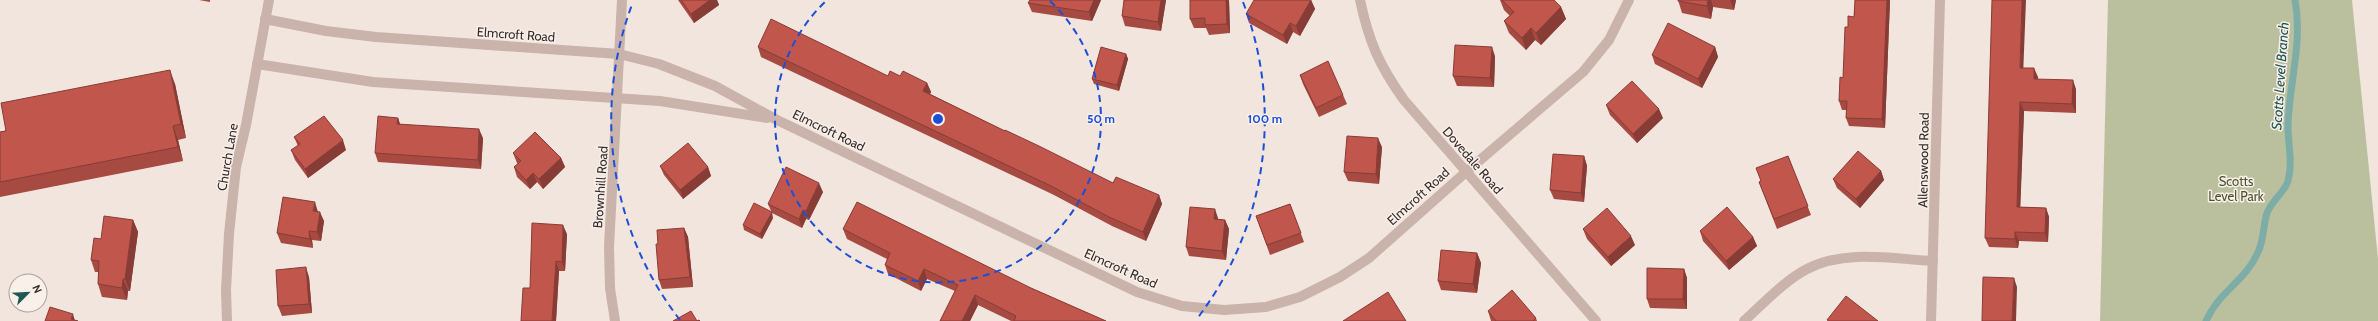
<svg xmlns="http://www.w3.org/2000/svg" width="2378" height="321" viewBox="0 0 2378 321" font-family="Cabin,sans-serif">
<style>
.green{fill:#bac09e}
.lines{fill:none;stroke-linecap:round;stroke-linejoin:round}
.stream{stroke:#7eada8;stroke-width:7}
.minor{stroke:#c9b3aa;stroke-width:10}
.tertiary{stroke:#c9b3aa;stroke-width:10}
.wall{fill:#a64a42}
.shaded-wall{fill:#873c36}
.building{fill:#c1564d;stroke:#873c36}
.ring{fill:none;stroke:#1d4ed8;stroke-width:2;stroke-dasharray:7 5}
.labels{text-anchor:middle;stroke-width:3;stroke-linejoin:round;paint-order:stroke}
.street-label{font-size:13px;fill:#372b29;stroke:#f9f0ea}
.park-label{font-size:13px;fill:#4c542e;stroke:#f9f0ea}
.water-label{font-size:14px;font-style:italic;fill:#205752;stroke:#f9f0ea}
.centre{fill:#1d4ed8;stroke:#f9f0ea;stroke-width:2}
.ring-label{font-size:12px;text-anchor:middle;font-weight:bold;fill:#1d4ed8;stroke:#f9f0ea;stroke-width:3;stroke-linejoin:round;paint-order:stroke}
</style>
<rect width="100%" height="100%" fill="#f1e5de"/>
<path class="green" d="M2108 0H2352L2378 259V321H2100Z"/>
<g class="lines">
<path class="stream" d="M2206 321C2219 291 2246 281 2258 252 2264 240 2263 226 2267 213 2272 200 2284 193 2288 181 2293 163 2288 145 2288 126 2289 84 2303 42 2295 0"/>
<path class="minor" d="M1360 0C1369 42 1379 65 1404 100L1596 321
M265 19 326 31 376 37 619 54 659 64 715 86 777 120 1137 292 1182 306 1224 310 1266 307 1300 297 1340 277 1369 258 1466 172 1583 72 1609 40 1629 0
M257 64 373 82 660 101 767 118
M615 321 610 288 609 247 622 0
M1744 321C1764 303 1784 281 1807 269 1845 249 1893 259 1933 261"/>
<path class="tertiary" d="M227 321 226 290 229 234 236 167 246 125 269 0
M1931 321 1940 0"/>
</g>
<path class="wall" d="M199 0H210V2Z
M678 0H717L719 5 694 23Z
M1101 0 1092 21 1032 12 1028 3Z
M1166 0 1161 31 1125 26 1122 16Z
M1190 0H1229L1230 33 1209 35 1206 28H1194L1190 19Z
M1311 0 1315 9 1300 36 1293 32 1287 44 1249 23 1246 14Z
M1500 0H1554L1561 7 1566 19 1541 45 1535 40 1526 50 1509 33 1504 21 1510 16 1504 10Z
M1678 0H1736L1734 10 1713 7 1711 19 1682 13Z
M1855 0H1890L1885 128 1849 126 1846 118V110H1842L1839 101 1843 78 1848 27 1854 17Z
M758 47 888 76H900L927 83 931 92 930 94 1005 131 1113 183 1159 195 1162 204 1146 241 1112 226 1054 195 761 57Z
M1715 47 1718 57 1702 88 1655 64 1652 55Z
M1126 54 1128 59 1119 91 1094 84 1092 79Z
M1495 56 1494 87 1457 86 1453 76Z
M2023 68 2038 77 2037 79 2076 89V113L2024 111 2020 207 2046 208 2049 217 2048 242 2019 241 2018 248 1989 247 1985 238Z
M1300 75 1343 95 1347 104 1319 117 1303 84Z
M175 84 186 138 178 140 183 161 0 197V132Z
M1606 105 1663 118 1637 143 1610 115Z
M398 118 400 124 483 138 481 169 378 162 375 153Z
M294 137 346 150 308 178 295 160 291 150 298 146Z
M1382 147 1379 184 1348 181 1344 172Z
M513 153 561 158 565 167 543 189 537 182 530 189 517 177 514 167 518 164 517 163Z
M1584 156 1587 166 1584 202 1554 199 1550 190Z
M1788 156 1811 215 1777 229 1759 182 1761 181Z
M660 166 708 167 711 176 683 199 664 175Z
M1881 171 1884 180 1860 208 1837 188 1833 179Z
M823 192 809 220 806 219 802 228 772 213 768 204Z
M1290 204 1304 242 1270 255 1256 216Z
M318 212 324 221 321 241 312 240 313 248 281 243 277 233Z
M773 218 762 239 744 230 743 225Z
M1218 218V219L1225 220 1229 229 1226 260 1189 256 1186 247Z
M133 220 138 232 130 291H128L127 300 102 297 98 284V272H95L91 260 101 239Z
M684 228 688 237 693 287 662 289 659 280 658 244Z
M843 229 1031 288 1106 321H1011L978 305 970 321H940L955 291 927 279 921 291 888 274 885 265 887 259 847 239Z
M1583 229 1635 245 1611 266 1587 239Z
M1700 231 1753 237 1757 246 1729 270 1703 241Z
M567 234 565 271H559L556 321H521L530 288Z
M1477 253 1481 263 1477 293 1441 290 1438 281Z
M1684 269 1687 278V309L1650 308 1647 299Z
M309 277 312 313 282 316 278 306Z
M1488 311 1536 318 1537 321H1491Z"/>
<path class="shaded-wall" d="M710 0H717L719 5 694 23 691 14Z
M1094 0H1101L1092 21 1089 12Z
M1161 0H1166L1161 31 1158 22Z
M1226 0H1229L1230 33 1227 24Z
M1311 0 1315 9 1300 36 1296 26Z
M1708 0H1711L1713 7 1711 19 1707 6Z
M1730 0H1736L1734 10Z
M1887 0H1890L1885 128 1882 119Z
M2022 0H2026L2023 77 2020 68Z
M1561 7 1566 19 1541 45 1536 33Z
M1290 23 1293 32 1287 44 1283 35Z
M1531 28 1535 40 1526 50 1522 38Z
M1492 47 1495 56 1494 87 1490 78Z
M1715 47 1718 57 1702 88 1698 79Z
M1126 54 1128 59 1119 91 1117 85Z
M2034 68 2038 77 2037 87 2034 79Z
M170 70 175 84 186 138 181 124Z
M2073 80 2076 89V113L2072 104Z
M927 83 931 92 927 100 923 91Z
M2020 102 2024 111 2020 216 2017 207Z
M1659 109 1663 118 1637 143 1633 134Z
M398 118 401 127 397 124Z
M173 126 178 140 183 161 178 147Z
M479 129 483 138 481 169 478 160Z
M1378 138 1382 147 1379 184 1376 174Z
M343 140 346 150 308 178 305 169Z
M1584 156 1587 166 1584 202 1581 193Z
M561 158 565 167 543 189 539 179Z
M708 167 711 176 683 199 680 190Z
M1881 171 1884 180 1860 208 1856 199Z
M533 173 537 182 530 189 526 180Z
M819 183 823 192 809 220 806 211Z
M1159 195 1162 204 1146 241 1143 232Z
M315 202 318 212 313 211Z
M2046 208 2049 217 2048 242 2045 233Z
M1215 209 1218 218V228L1214 219Z
M803 210 806 219 802 228 799 219Z
M320 212 324 221 321 241 317 232Z
M772 212 773 218 762 239 760 234Z
M133 220 138 232 130 291 125 279Z
M1225 220 1229 229 1226 260 1222 251Z
M563 225 567 234 565 271 562 262Z
M684 228 688 237 693 287 690 277Z
M309 231 312 240 313 248 310 239Z
M2015 232 2019 241 2018 248 2015 239Z
M1631 236 1635 245 1611 266 1608 257Z
M1753 237 1757 246 1729 270 1726 261Z
M1477 253 1481 263 1477 293 1473 284Z
M556 261 559 271 556 321H552Z
M306 267 309 277 312 313 309 304Z
M924 269 927 279 921 291 918 281Z
M1684 269 1687 278V309L1683 299Z
M2014 278 2017 287 2016 321H2012Z
M123 279 128 291 127 300 122 288Z
M975 295 978 305 970 321H962Z
M73 314 75 321 71 319Z"/>
<path class="building" d="M681 0H710L691 14Z
M1030 0H1094L1089 12 1028 3Z
M1124 0H1161L1158 22 1122 16Z
M1190 0H1226L1227 24 1205 25V18L1190 19Z
M1254 0H1311L1296 26 1290 23 1283 35 1246 14Z
M1502 0H1554L1561 7 1536 33 1531 28 1522 38 1504 21 1514 12Z
M1678 0H1708L1707 6 1678 1Z
M1855 0H1887L1882 119 1846 118 1847 101H1839L1840 77 1843 78 1845 27H1848V16L1854 17Z
M1992 0H2022L2020 68H2034V79L2073 80 2072 104 2020 102 2017 207 2046 208 2045 233 2015 232V239L1985 238Z
M771 19 888 76 890 71 900 76 903 71 927 83 923 91 1005 131V130L1039 146 1113 183 1116 177 1159 195 1143 232 1109 217 1051 186 758 47Z
M1668 23 1715 47 1698 79 1652 55Z
M1455 45 1492 47 1490 78 1453 76Z
M1101 47 1126 54 1117 85 1092 79Z
M1328 61 1343 95 1316 108 1300 75Z
M170 70 181 124 173 126 178 147 0 182V132L6 131 1 103Z
M1632 81 1659 109 1633 134 1606 105Z
M324 116 343 140 305 169 291 150 300 144 294 137Z
M378 116 398 118 397 124 479 129 478 160 375 153Z
M535 132 561 158 539 179 533 173 526 180 514 167 521 161 513 153Z
M1347 136 1378 138 1376 174 1344 172Z
M688 143 708 167 680 190 660 166Z
M1858 151 1881 171 1856 199 1833 179Z
M1553 154 1584 156 1581 193 1550 190Z
M1788 156 1808 206 1774 219 1759 182 1761 181 1756 168Z
M786 167 819 183 806 211 803 210 799 219 768 204Z
M283 197 315 202 313 211 320 212 317 232 309 231 310 239 277 233Z
M857 202 1031 288 1106 321H1014L1016 316 975 295 962 321H940L958 285 924 269 918 281 885 265 890 253 843 229Z
M754 203 772 212 760 234 743 225Z
M1290 204 1301 233 1267 245 1256 216Z
M1190 207 1215 209 1214 219 1225 220 1222 251 1186 247Z
M1727 207 1753 237 1726 261 1700 231Z
M1607 208 1631 236 1608 257 1583 229Z
M104 216 133 220 125 279H123L122 288 98 284 99 261 91 260 94 238 101 239Z
M532 223 563 225 562 262 556 261 552 321H521L523 288H530Z
M684 228 690 277 659 280 656 244H658L657 230Z
M1441 250 1477 253 1473 284 1438 281Z
M306 267 309 304 278 306 276 270Z
M1647 268 1684 269 1683 299H1647Z
M1983 277 2014 278 2012 321H1982Z
M1512 290 1536 318 1533 321H1496L1488 311Z
M1388 292 1406 321H1343Z
M1846 296 1878 321H1829L1827 320Z
M50 307 73 314 71 319 78 321H45Z
M691 311 697 321 699 320 700 321H673Z"/>
<g class="ring">
<path d="M1050 1A163 163 0 1 1 826 1"/>
<path d="M680 320A327 327 0 0 1 633 2M1243 2A327 327 0 0 1 1196 320"/>
</g>
<g class="labels">
<g class="street-label">
<text transform="translate(516 34) rotate(4)" y="5">Elmcroft Road</text>
<text transform="translate(829 130) rotate(26)" y="5">Elmcroft Road</text>
<text transform="translate(227 157) rotate(-80)" y="5">Church Lane</text>
<text transform="translate(1473 160) rotate(49)" y="5">Dovedale Road</text>
<text transform="translate(1923 160) rotate(-89)" y="5">Allenswood Road</text>
<text transform="translate(600 187) rotate(-86)" y="5">Brownhill Road</text>
<text transform="translate(1418 196) rotate(-42)" y="5">Elmcroft Road</text>
<text transform="translate(1121 268) rotate(24)" y="5">Elmcroft Road</text>
</g>
<g class="park-label">
<text x="2236" y="186">Scotts<tspan x="2236" dy="15">Level Park</tspan></text>
</g>
<g class="water-label">
<text transform="translate(2280 76) rotate(-86)" y="5">Scotts Level Branch</text>
</g>
</g>
<circle cx="938" cy="119" r="6" class="centre"/>
<g class="ring-label">
<text x="1101" y="123">50 m</text>
<text x="1265" y="123">100 m</text>
</g>
<g transform="translate(28 293) rotate(66)"><circle r="19" fill="#f9f0ea" stroke="#aba19d"/>
<path d="M0-3L7 15L0 10L-7 15Z" fill="#205752"/>
<text y="-6" font-size="11" font-weight="bold" text-anchor="middle" fill="#372b29">N</text>
</g>
</svg>
